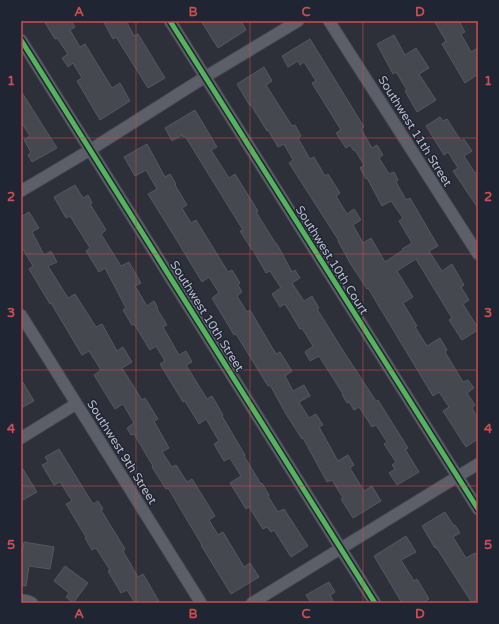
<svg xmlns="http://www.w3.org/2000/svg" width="499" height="624" viewBox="0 0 499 624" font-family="'Varela Round',sans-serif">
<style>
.building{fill:#464850;stroke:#555861}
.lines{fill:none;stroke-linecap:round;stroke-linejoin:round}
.minor-casing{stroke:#494b52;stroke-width:13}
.minor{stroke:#5d5f68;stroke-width:11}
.cycleway-casing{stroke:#202534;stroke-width:8}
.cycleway{stroke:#56b35d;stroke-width:5}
.grid{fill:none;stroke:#ce4d50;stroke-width:1;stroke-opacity:0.55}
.labels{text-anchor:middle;stroke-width:3;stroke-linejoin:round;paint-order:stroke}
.street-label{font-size:12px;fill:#b8bbc9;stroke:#202534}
.neatline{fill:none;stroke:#ce4d50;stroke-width:1.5}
.grid-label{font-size:13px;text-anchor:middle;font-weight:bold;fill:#ce4d50}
</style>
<rect width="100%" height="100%" fill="#2d3039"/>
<path class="building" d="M44 21H71L75 27 70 30 80 47 85 44 112 88 120 83 130 101 100 120 77 81 82 78 73 63 68 67 62 58 68 54 57 38 55 39Z
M103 21H126L134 36 138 34 165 78 148 88 116 37 113 39Z
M201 21H241L246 30 218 48Z
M434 21H459L465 32 461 34 471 52 478 48V74L465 83 442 44 446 41Z
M394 35 405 55 416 48 429 68 419 74 436 100 417 112 405 91 407 90 396 72 393 74 377 44Z
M310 39 364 127 361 129 372 148 377 145 383 155 379 158 389 174 394 172 398 180 396 182 406 200 410 198 438 246 429 251 442 271 452 264 464 285 461 287 469 300 463 304 478 328V330L462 340 449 320 452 318 416 259 397 271 413 297 403 303 417 326 415 327 427 346 440 338 447 350 445 352 463 382 468 380 474 388 467 393 475 405 472 408 478 418V439L466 447 443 411 449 407 439 392 433 396 368 288 367 289 350 263 338 241H339L289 163 293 160 284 144 278 147 268 130 267 131 251 105 250 106 237 84 264 67 272 81 266 85 292 126 295 125 301 136 298 138 310 159 314 157 325 176 328 174 340 193 336 196 347 214 354 209 361 220 353 225 363 243 371 238 385 262 403 250 402 249 412 243 399 221 403 218 391 201 382 206 367 178 366 179 360 168 364 165 355 150 354 151 350 145 346 148 336 133 341 130 312 83 316 81 304 62 300 65 298 61 288 67 282 56Z
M21 91 57 148 32 162 28 155 31 152 24 140 30 136 21 122Z
M195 110 217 147 211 150 229 178 235 174 258 211 256 212 276 244H277L292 272 295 270 300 278 292 283 304 301 312 296 319 308 317 309 342 349 376 401 378 400 408 448 405 449 419 472 397 485 389 473 395 469 392 465 396 462 384 444 387 442 376 425 372 427 359 407 354 410 349 402 347 403 342 394H343L319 356 310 361 305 352 313 346 302 328 300 329 285 304 280 307 272 294 281 288 270 271 266 273 253 250H252L240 231 243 230 185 136 183 137 182 135 172 141 165 128Z
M440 117 443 121 447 119 461 141 464 139 472 151 464 156 475 173 478 171V208L453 171 458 168 448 152 444 155 426 126Z
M147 144 165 177 170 174 176 184 175 185 187 205 182 208 191 223 196 220 228 272 232 270 240 283 238 285 242 292 237 296 247 312 250 310 276 354 280 352 292 371 285 376 293 391 304 385 310 396 299 402 309 418 316 414 323 425 319 427 338 461 348 455 354 465 350 468 364 491 372 486 381 501 353 518 341 499 343 498 332 480 327 482 303 438 302 439 286 414 270 385 268 386 236 334 234 335 212 298 219 293 209 277 202 282 173 234 148 194 157 189 146 170 135 176 124 157Z
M75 185 83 198 88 195 92 203 90 204 106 230 101 234 121 266 129 262 141 283 135 286 147 306 154 301 158 308 157 309 167 325 163 327 179 355 186 351 192 362 186 365 207 399 212 396 223 415 222 416 245 455 244 456 261 484 262 483 269 495 268 496 278 512 284 509 308 546 291 557 274 530 271 532 267 527 263 529 249 507 246 509 230 483 241 476 230 458 224 461 214 444 219 441 206 419 199 424 185 401 183 402 160 364 165 361 156 346 150 350 134 324 132 325 123 310 126 308 105 268 99 272 86 251 90 248 70 216 66 218 54 197Z
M29 212 39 228 32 232 44 255 51 251 57 262 48 266 68 298 75 294 96 327 102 324 117 351 123 347 132 362 122 368 142 400 145 398 158 419 154 421 169 448 162 452 172 467 176 465 187 482 192 479 215 516 209 520 218 535 223 532 244 567 250 563 259 577 231 594 201 545H202L168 488 166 489 152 467 153 466 134 434 131 435 127 428 134 423 123 404 115 409 94 375 101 370 89 351 82 355 51 303 50 304 29 269 33 266 21 246V217Z
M21 379 34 401 21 408Z
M59 449 93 504 98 501 103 509 101 510 125 549 123 551 138 577 143 574 160 603H135L127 590 121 593 108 571 110 570 96 548 92 550 85 538 86 537 66 504 72 501 60 482 54 485 42 465 48 462 45 457Z
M21 466 37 492 21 501Z
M445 512 454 526 455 525 460 533 453 537 466 558 475 553 478 558V603H472L436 547 435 548 422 526Z
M406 536 416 552 401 560 414 581 417 579 429 599 422 603H402L374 556Z
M24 542 54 547 50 569 29 566 26 586 21 585V560Z
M65 566 88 583 73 603 66 597 69 593 54 581Z
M329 582 335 592 330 595 334 603H311L306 595Z"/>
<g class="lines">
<g class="minor-casing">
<path id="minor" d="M170 21 478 509
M329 21 478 254
M21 40 375 603
M21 191 90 150 205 77 298 21
M21 315 201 603
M21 438 76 404
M21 600 28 601 32 603
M252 603 478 464"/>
</g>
<use href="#minor" class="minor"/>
<g class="cycleway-casing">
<path id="cycleway" d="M170 21 478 509
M21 40 375 603"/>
</g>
<use href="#cycleway" class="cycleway"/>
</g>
<path class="grid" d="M136 21V603M250 21V603M363 21V603M21 138H478M21 254H478M21 370H478M21 486H478"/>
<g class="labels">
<g class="street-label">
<text transform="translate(415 131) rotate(58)" y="4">Southwest 11th Street</text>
<text transform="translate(332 260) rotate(58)" y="4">Southwest 10th Court</text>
<text transform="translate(207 316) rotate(58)" y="4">Southwest 10th Street</text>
<text transform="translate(122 452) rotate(58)" y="4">Southwest 9th Street</text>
</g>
</g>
<rect width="499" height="624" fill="none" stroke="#202534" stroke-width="44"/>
<rect x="22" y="22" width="455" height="580" class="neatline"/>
<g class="grid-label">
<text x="79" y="16">A</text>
<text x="193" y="16">B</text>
<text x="306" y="16">C</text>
<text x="420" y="16">D</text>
<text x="11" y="85">1</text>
<text x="488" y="85">1</text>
<text x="11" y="201">2</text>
<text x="488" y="201">2</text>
<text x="11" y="317">3</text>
<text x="488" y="317">3</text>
<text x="11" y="433">4</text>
<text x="488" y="433">4</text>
<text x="11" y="549">5</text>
<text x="488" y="549">5</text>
<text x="79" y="618">A</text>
<text x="193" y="618">B</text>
<text x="306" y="618">C</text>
<text x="420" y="618">D</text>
</g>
</svg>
